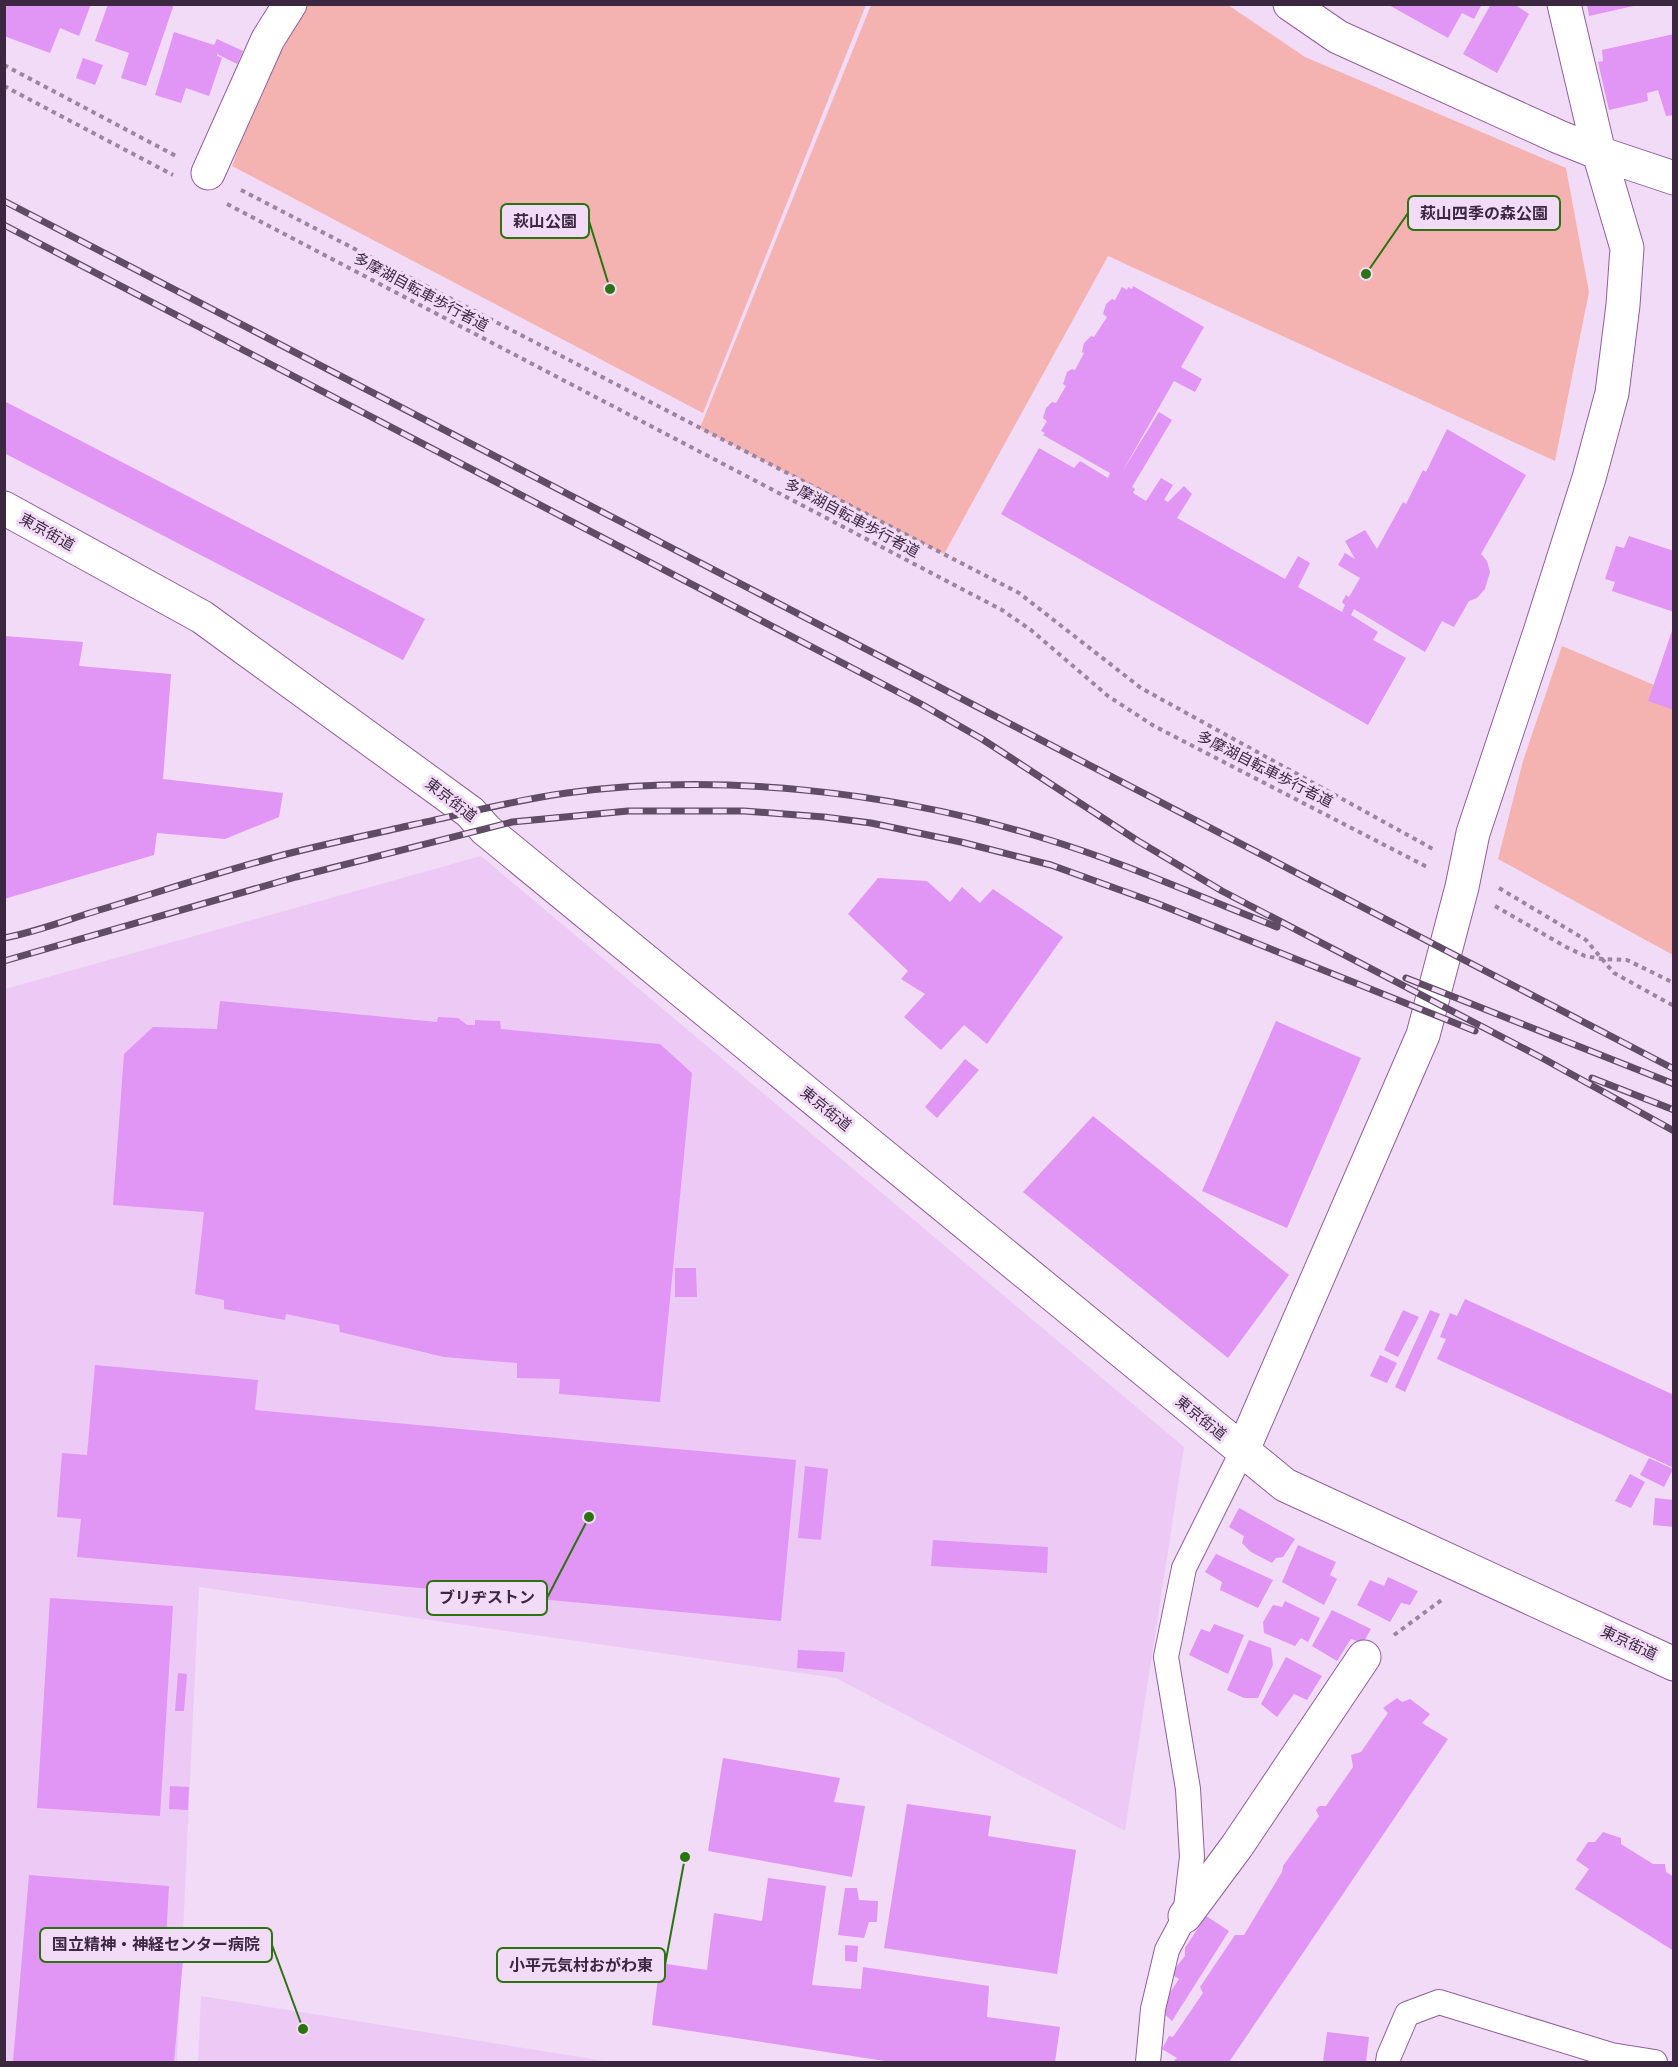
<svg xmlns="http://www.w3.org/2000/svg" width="1678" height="2067" viewBox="0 0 1678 2067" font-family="'Titillium Web','Noto Sans JP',sans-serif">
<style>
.built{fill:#edcaf6}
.green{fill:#f4b2b1}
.building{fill:#e195f4}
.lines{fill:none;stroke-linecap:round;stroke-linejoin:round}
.lane-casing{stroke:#905f9d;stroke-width:26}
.street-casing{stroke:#905f9d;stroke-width:35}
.secondary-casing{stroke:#905f9d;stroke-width:35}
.path{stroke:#9b85a0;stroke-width:4;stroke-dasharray:4.5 4.5;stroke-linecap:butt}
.lane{stroke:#fff;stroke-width:24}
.street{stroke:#fff;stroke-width:33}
.secondary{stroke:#fff;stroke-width:33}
.rail-casing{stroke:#614c66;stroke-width:7}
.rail{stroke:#f1dbf6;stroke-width:4.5;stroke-dasharray:14;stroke-linecap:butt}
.labels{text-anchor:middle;stroke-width:6;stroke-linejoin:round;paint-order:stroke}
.street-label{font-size:15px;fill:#3c2741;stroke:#f1dbf6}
.leader{fill:none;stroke:#2b7211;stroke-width:2}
.callout-dot{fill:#2b7211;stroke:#f1dbf6;stroke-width:2}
.callout{fill:#f1dbf6;stroke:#2b7211;stroke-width:2}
.callout-label{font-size:16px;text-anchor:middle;font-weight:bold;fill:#3c2741}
</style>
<rect width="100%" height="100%" fill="#f1dbf6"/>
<path class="built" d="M481 856 1184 1447 1125 1831 836 1678 199 1587 177 2062H5V989Z
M201 1996 611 2062H198Z"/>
<path class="green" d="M307 5H866L703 413 232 166 257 95Z
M871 5H1228L1305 57 1566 168 1589 292 1555 461 1108 256 944 554 700 428Z
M1562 646 1673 693V955L1498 859 1523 761Z"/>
<path class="building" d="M4 4H91L79 36 60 28 50 53 4 36Z
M108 4H174L146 86 121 78 129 53 95 41Z
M1387 4H1482L1474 19 1462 13 1448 38Z
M1491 4H1514L1529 14 1497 73 1463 54Z
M1587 4H1638V5L1589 16Z
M174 32 214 45 217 39 243 51 237 64 217 54V56L222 58 209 96 186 88 181 103 155 95Z
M1674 34V115L1666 116 1658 90 1647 93 1648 101 1609 110 1598 62 1603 61 1602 50Z
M83 58 103 65 95 85 76 78Z
M1133 286 1204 327 1181 367 1202 379 1195 392 1174 381 1122 472 1159 412 1172 420 1132 487 1135 489 1133 493 1146 501 1161 478 1173 485 1164 500 1168 502 1184 486 1192 494 1177 518 1285 579 1298 556 1310 563 1298 587 1342 612 1345 605 1342 602 1346 595 1349 597 1360 578 1338 565 1345 553 1355 559 1345 541 1365 530 1377 549 1403 502 1406 504 1423 470 1426 472 1447 429 1526 475 1481 554 1487 561 1490 572 1485 589 1477 598 1469 601 1454 627 1442 621 1425 652 1354 609 1351 615 1378 632 1373 640 1406 658 1368 725 1001 514 1039 448 1074 468 1080 461 1108 478 1110 473 1043 435 1045 433 1041 431 1047 421 1043 418 1046 408 1052 402 1056 403 1066 386 1063 384 1067 372 1072 369 1075 370 1084 353 1082 352 1084 343 1091 336 1094 337 1107 317 1103 314 1106 304 1112 299 1115 300 1122 287 1127 290 1128 287 1132 289Z
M4 401 425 619 403 660 4 453Z
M1629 536 1674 551V612L1612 591 1615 582 1605 579 1616 546 1624 548Z
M1673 628H1674V710L1648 701Z
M4 636 83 642 79 666 171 674 163 779 283 793 279 817 225 839 157 833 154 855 4 899Z
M878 878 927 881 950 902 962 887 980 903 993 889 1063 937 987 1044 964 1025 941 1050 904 1017 925 994 901 979 908 971 848 914Z
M220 1001 437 1022 438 1017 458 1018 467 1025H475V1020L500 1021 501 1029 660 1044 692 1073 660 1402 559 1394 560 1379 517 1378V1363L444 1357 340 1332 339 1325 286 1314 285 1320 224 1309V1300L195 1294 204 1212 113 1205 124 1054 153 1027 217 1029Z
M1276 1021 1361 1058 1287 1228 1202 1191Z
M965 1059 979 1070 937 1118 925 1107Z
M1093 1116 1289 1275 1228 1358 1023 1192Z
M675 1268H696L697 1297H675Z
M1465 1299 1674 1395V1468L1437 1359 1446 1339 1440 1337 1450 1313 1457 1316Z
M1403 1310 1419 1317 1398 1357 1384 1350Z
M1430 1310 1440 1314 1405 1392 1395 1387Z
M1380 1355 1397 1363 1387 1383 1370 1376Z
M95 1365 258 1380 255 1410 796 1460 781 1621 77 1557 81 1519 57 1517 62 1453 87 1455Z
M1649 1458 1673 1469 1664 1487 1640 1475Z
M805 1466 828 1469 821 1540 798 1538Z
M1630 1474 1645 1482 1631 1508 1615 1501Z
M1655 1498 1674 1500V1527L1653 1525Z
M1239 1508 1295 1539 1283 1557 1276 1558 1272 1563 1251 1552 1242 1543 1244 1536 1229 1527Z
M933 1540 1048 1547 1047 1573 931 1566Z
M1298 1545 1336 1562 1330 1575 1337 1579 1324 1605 1282 1582Z
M1216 1554 1273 1580 1258 1608 1220 1590 1222 1582 1205 1572Z
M1388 1577 1418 1591 1410 1605 1401 1603 1390 1622 1357 1605 1370 1580 1384 1586Z
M50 1598 173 1606 160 1816 37 1808Z
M1285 1601 1320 1618 1308 1642 1301 1638 1295 1646 1264 1633 1263 1622 1273 1605 1282 1607Z
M1332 1610 1371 1629 1363 1643 1351 1639 1337 1661 1312 1646Z
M1214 1624 1244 1635 1228 1674 1189 1655 1201 1629 1210 1632Z
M1249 1640 1271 1648 1273 1665 1258 1698H1244L1227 1690Z
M798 1650 845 1652 843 1672 797 1668Z
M1286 1657 1322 1676 1307 1700 1294 1694 1277 1717 1261 1704Z
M178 1673 187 1674 184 1711H175Z
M1397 1698 1402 1702 1410 1699 1430 1714 1422 1723 1448 1739 1229 2062H1173L1177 2058 1162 2049 1169 2036 1173 2037 1203 1993 1200 1987 1235 1935H1244L1282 1872 1283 1866 1319 1816 1316 1810 1319 1806H1326L1353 1767 1351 1755 1361 1752 1388 1713 1383 1708Z
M723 1758 840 1778 834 1802 865 1806 852 1877 708 1851Z
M170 1786 189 1787 188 1810 169 1809Z
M907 1804 991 1816 988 1836 1076 1850 1057 1974 884 1948Z
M1603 1832 1621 1838V1844L1653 1864H1665L1666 1872 1674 1877V1951L1575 1889 1589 1869 1576 1860 1588 1842H1595Z
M29 1875 169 1886 165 1959 183 1960 174 2062H13Z
M768 1878 826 1886 812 1985 861 1989 863 1967 989 1986 987 2017 1060 2027 1055 2062H891L652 2025 660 1963 707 1970 714 1913 762 1921Z
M845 1888H857L859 1900 878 1901 877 1922H869L864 1938 838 1935Z
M1206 1916 1229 1931 1172 2021 1159 2009 1179 1979 1171 1974 1185 1956V1948Z
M845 1945 858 1946 857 1962 845 1961Z
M1327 2032 1369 2037 1366 2062H1323Z"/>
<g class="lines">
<g class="lane-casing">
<path id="lane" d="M1148 2062 1153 2009 1167 1950 1185 1916 1192 1857 1188 1789 1166 1657 1184 1568 1242 1452
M1388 2062 1389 2056 1407 2014 1439 2002 1611 2055 1655 2062"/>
</g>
<g class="street-casing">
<path id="street" d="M1290 4 1338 37 1559 137 1599 153 1674 178
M1564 4 1599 153
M208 173 268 39 290 4
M1185 1916 1237 1846 1364 1657"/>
</g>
<g class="secondary-casing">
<path id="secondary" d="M4 508 202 617 470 812 486 830 1285 1485 1674 1664
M1242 1452 1423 1035 1462 887 1473 833 1540 632 1589 478 1612 393 1623 305 1627 248 1599 153"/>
</g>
<path class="path" d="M4 65 176 156
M4 86 173 175
M241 190 1019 593 1141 688 1433 849
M227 204 1002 610 1031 630 1108 696 1154 726 1429 868
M1499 888 1586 940 1614 973 1674 1006
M1495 906 1566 947 1585 956 1602 959 1627 960 1674 983
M1394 1635 1443 1599"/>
<use href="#lane" class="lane"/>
<use href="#street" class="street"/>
<use href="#secondary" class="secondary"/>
<g class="rail-casing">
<path id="rail" d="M4 201 1674 1069
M4 225 921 704 982 739 1138 841 1222 891 1544 1059 1674 1131
M4 938C35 932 64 921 93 912 156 893 219 872 283 855 325 844 369 835 412 825 463 814 514 800 567 793 721 772 895 792 1043 838 1123 862 1200 897 1277 927
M4 961 296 877 512 822 628 811H744L824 817 871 823 961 842 1051 865 1156 903 1475 1031
M1406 978 1674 1084
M1592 1078 1674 1110"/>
</g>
<use href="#rail" class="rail"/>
</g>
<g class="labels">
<g class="street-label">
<text transform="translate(421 292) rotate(28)" y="5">多摩湖自転車歩行者道</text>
<text transform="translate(852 518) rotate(28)" y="5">多摩湖自転車歩行者道</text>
<text transform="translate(47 532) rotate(29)" y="5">東京街道</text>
<text transform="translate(1265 769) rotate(27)" y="5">多摩湖自転車歩行者道</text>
<text transform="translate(451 800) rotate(38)" y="5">東京街道</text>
<text transform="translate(826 1109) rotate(39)" y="5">東京街道</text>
<text transform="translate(1201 1418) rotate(39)" y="5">東京街道</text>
<text transform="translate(1629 1643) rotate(25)" y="5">東京街道</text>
</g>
</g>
<path class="leader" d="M1366 274L1408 213M610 289L589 221M589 1517L547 1598M303 2029L272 1945M685 1857L665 1965"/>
<g class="callout-dot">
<circle cx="1366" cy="274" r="6"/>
<circle cx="610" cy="289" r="6"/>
<circle cx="589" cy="1517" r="6"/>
<circle cx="303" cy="2029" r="6"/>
<circle cx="685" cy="1857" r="6"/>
</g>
<g class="callout">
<rect x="1408" y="196" width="152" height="34" rx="6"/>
<rect x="501" y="204" width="88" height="34" rx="6"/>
<rect x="427" y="1581" width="120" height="34" rx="6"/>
<rect x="40" y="1928" width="232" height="34" rx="6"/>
<rect x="497" y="1948" width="168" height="34" rx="6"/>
</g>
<g class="callout-label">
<text x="1484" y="219">萩山四季の森公園</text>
<text x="545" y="227">萩山公園</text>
<text x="487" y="1603">ブリヂストン</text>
<text x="156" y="1950">国立精神・神経センター病院</text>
<text x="581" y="1971">小平元気村おがわ東</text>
</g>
<rect width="1678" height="2067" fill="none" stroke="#3c2741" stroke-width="12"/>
</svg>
